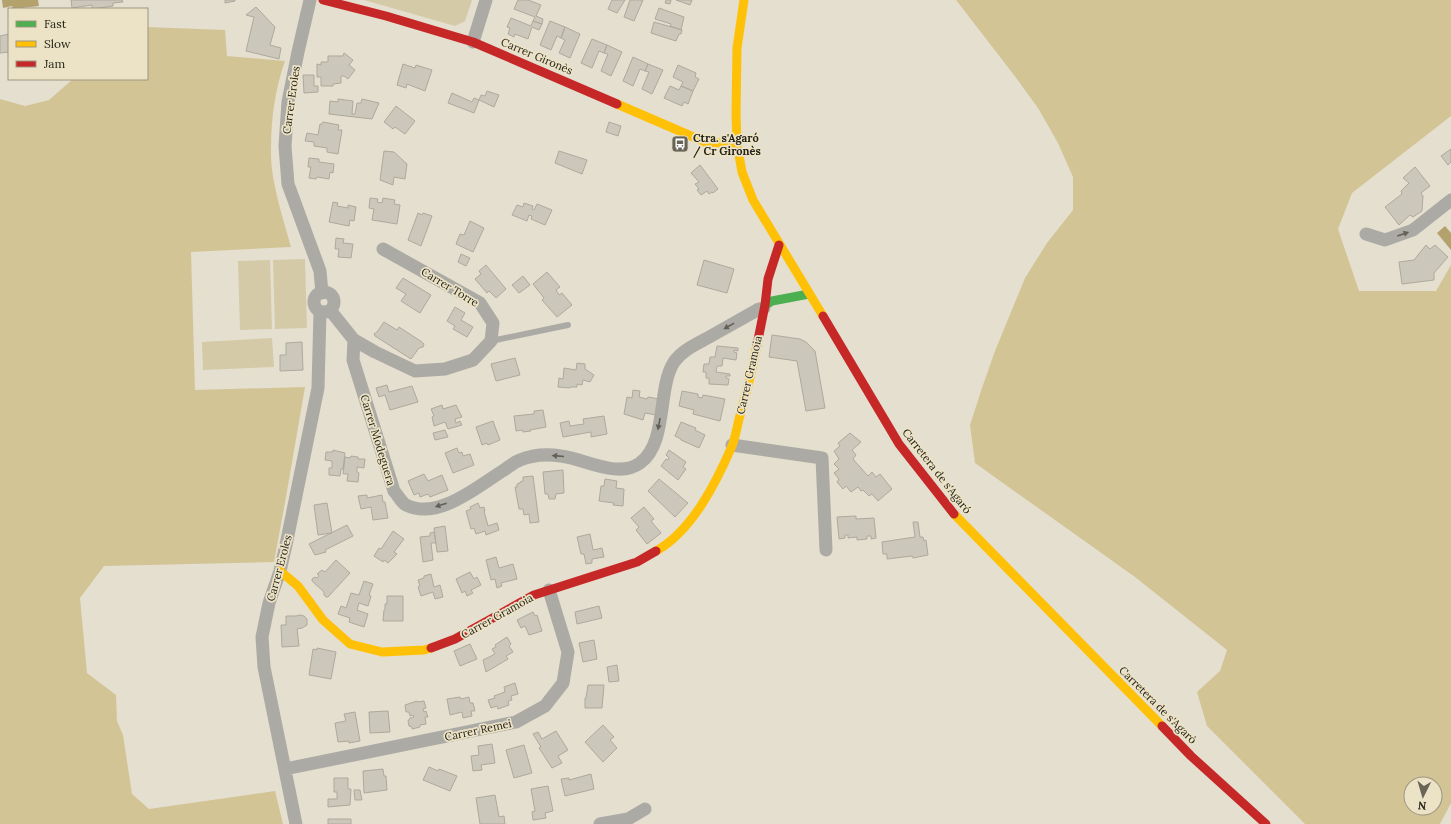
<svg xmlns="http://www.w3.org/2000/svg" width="1451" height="824" viewBox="0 0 1451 824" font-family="Lora,serif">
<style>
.green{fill:#d5caa7}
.forest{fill:#d3c496;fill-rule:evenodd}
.water{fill:#b3a26c}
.building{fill:#cbc7ba;stroke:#ada99d}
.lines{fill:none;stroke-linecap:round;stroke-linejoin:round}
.lane{stroke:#acaaa4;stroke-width:6}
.street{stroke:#acaaa4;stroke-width:13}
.fast{stroke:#4caf50;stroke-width:9}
.slow{stroke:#ffc107;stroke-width:9}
.jam{stroke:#c62828;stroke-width:9}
.oneway{fill:#626057}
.labels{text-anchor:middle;stroke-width:3.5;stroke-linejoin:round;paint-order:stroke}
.street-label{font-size:11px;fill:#262318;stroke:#ece3c7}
.poi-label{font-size:11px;font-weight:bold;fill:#262318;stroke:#ece3c7;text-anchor:start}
</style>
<rect width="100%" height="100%" fill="#e4dfcf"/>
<path class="green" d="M364 0H472L465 21 455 26Z
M305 259 307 328 275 329 273 260Z
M270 260 272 329 240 330 238 261Z
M272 338 274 367 203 370 202 342Z"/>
<path class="forest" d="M956 0H1451V116L1352 193 1338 229 1359 291H1436L1451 265V803L1440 824H1305L1207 726 1197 692 1220 671 1227 650 1135 577 975 463 970 425 982 388 995 351 1025 278 1047 243 1073 210V177L1058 143 1038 108 1014 75ZM1411 784H1435V808H1411Z
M147 27 225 30 227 56 285 61C275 89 271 119 271 149 270 180 283 217 291 247L191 252 195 390 305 387 286 497 274 562 104 566 80 598 87 673 116 695 117 721 123 735 132 794 149 809 275 791 283 824H0V99L25 106 49 100 73 79H147Z"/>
<path class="water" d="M2 0H38L39 6 13 9 12 6 3 8Z
M1445 226 1451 233V250L1437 233Z"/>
<path class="building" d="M71 0H122L123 2 113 3V6L92 9V5L72 8Z
M225 0H235V1L225 3Z
M518 0H528L541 5 536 16 543 19 542 24 533 21 535 17 514 9Z
M612 0H625L617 13 608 9Z
M630 0H643L634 21 624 17Z
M666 0H671L670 4 665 3Z
M676 0H692L690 5Z
M256 7 275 27 270 45 281 48 279 59 246 51 254 17 246 15Z
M659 8 684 17 681 30 670 26 671 24 655 19Z
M511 18 531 26 533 21 542 24 539 30 532 27 528 39 515 34 514 37 508 34 510 28 507 27Z
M550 21 565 27 561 38 557 36 551 50 540 45Z
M654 22 682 30 681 34H679L676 41 651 33Z
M565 27 580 34 570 58 559 53 565 40 561 38Z
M9 34V52L0 53V36Z
M592 39 607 45 604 53 599 51 592 68 581 63Z
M607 45 622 52 611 76 601 71 608 54 604 53Z
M344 53 353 60 349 65 355 70 348 79 344 76H341V83L333 84V86H321V77H317V64L321 65V62H328V56H343Z
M633 57 648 64 645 71 640 69 633 86 623 81Z
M403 64 415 68 416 65 432 70 425 91 407 84 406 88 397 85Z
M648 64 663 70 652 94 642 89 649 72 645 71Z
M678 65 696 73 695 77 699 79 693 91 681 86 683 82 673 77Z
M303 75H314V86H318V92L304 93Z
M670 86 679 90 681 86 693 91 688 104 684 102 682 106 664 98Z
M487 91 499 95 494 107 479 100 481 95 485 96Z
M452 93 472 102 474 98 479 100 474 113 448 103Z
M338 99 353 101 352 114H355L357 103H361L362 99 379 103 372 119 329 114 330 101 338 102Z
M396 106 415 121 405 134 395 127 393 129 384 122Z
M323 122 339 125 338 130H342L338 154 327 152V148L314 146V142L305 141 307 133 318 135 320 124H322Z
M609 122 621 126 618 136 606 132Z
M1451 149V162L1448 165 1441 156Z
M384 151 394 152 407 164 405 179 394 177 393 185 380 180Z
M559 151 587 160 582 174 555 163Z
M309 158 319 159V162L334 164 333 173 330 172 329 179 317 177 316 179 309 178 311 167H308Z
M700 165 718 189 713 193 712 192 709 194 707 191 701 195 697 190 699 189 695 184 699 182 691 173Z
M1415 167 1430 186 1421 193 1423 196 1422 211 1413 217 1410 215 1399 225 1385 207 1402 194 1401 191 1409 183 1403 178Z
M370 198 378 199 377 202 382 203 383 198 395 200 394 204 400 205 397 224 372 220 374 209 369 208Z
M333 202 338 203 337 206 348 208V205L356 207 354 221 350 220 349 226 329 222Z
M524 203 533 206 532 209 534 210 537 204 552 210 545 225 531 219 532 216 529 215 527 221 512 215 517 205 523 207Z
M418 213 422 215 423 213 432 216 421 246 408 240Z
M470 221 484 228 473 252 456 244 460 234 464 235Z
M336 238 344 239 343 243 353 244 351 258 338 257 339 249H335Z
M1426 245 1430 249 1435 245 1448 257 1434 273V280L1402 284 1399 262 1414 260Z
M461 254 470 258 466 266 458 262Z
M704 260 734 269 727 293 697 285Z
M486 265 506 289 496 298 489 291 487 293 475 279 481 274 479 271Z
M547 272 560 287 556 290 559 295 562 293 572 305 557 317 542 300 544 298 533 284Z
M523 276 530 285 519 293 512 285Z
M403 278 431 295 420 313 401 301 406 294 396 288Z
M455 307 465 313 461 320 473 327 467 337 453 329 455 326 447 321Z
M384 322 397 330 399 327 422 342 424 344 423 347 419 348 411 359 375 336 374 334 377 332Z
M772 335 800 339 806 342 815 351 825 408 806 411 797 361 769 357Z
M302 342 303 370 280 371V355H286V343Z
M717 346 738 348V351L734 350V352L737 353 736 360 723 358 722 366H717L716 372 730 374V376H726V378L729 379 728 385 709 384V378H706V372H703L704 364H709L710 357H715Z
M515 358 520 375 496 381 491 364Z
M577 363 585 364V369L594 375 590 382 583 380 582 385 577 384V387H571L570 388 558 387 559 378 563 379 564 368 576 370Z
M387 385 389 392 412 386 418 402 390 410 385 395 379 397 376 388Z
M633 390 640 391 639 397 647 399 648 397 659 399 656 415 645 413 643 420 624 414 627 397 632 398Z
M682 391 698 394V397L702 398 703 395 725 399 720 421 693 414 694 410 679 406Z
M442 405 443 409 456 405 462 417 455 419 456 423 460 421 462 425 448 429 445 422 434 426 432 417 434 416 431 409Z
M543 410 546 427 530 430 531 431 523 432V430L516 431 514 416 534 414V411Z
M604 416 607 434 591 437V432L563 437 560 423 569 421 570 426 584 424 583 419Z
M493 421 500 440 488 445 487 443 482 445 476 427Z
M681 422 696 428 695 430 705 435 699 448 681 440V439L675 436Z
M445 430 448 437 435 440 433 433Z
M850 433 861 442 852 450 856 455 853 459 868 476 872 472 876 477 880 474 892 489 878 501 872 494 869 496 863 490 861 491 858 487 851 492 846 486 843 489 837 482 839 479 834 473 839 469 834 464 839 459 834 451 840 446 838 443Z
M457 448 459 453 462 452 463 456 470 454 474 465 453 473 445 453Z
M333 450 345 453 343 469H341L340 476 329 475V468H332V461L325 460 326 452H333Z
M669 450 686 462 683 467 686 469 678 480 661 466 666 459 668 460 669 458 666 455Z
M351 456 358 457V459H365L364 468 357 467V472L359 473 358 482 347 481 348 474H343L345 457 350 458Z
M563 470 564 493 556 494 555 499H549L548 494H545L543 472Z
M424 474 428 481 442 475 448 490 430 497 428 494 420 497 419 493 414 495 408 481Z
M533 476 539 522 530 523 529 514 524 515 523 509H519L515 487H517V484L520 483V482L523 481V477Z
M605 479 617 481 616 488 624 489 623 506 613 505 614 503 599 501 601 486H604Z
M659 479 688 503 675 517 648 491Z
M367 495V498L382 495 383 502H385L388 518 373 520 371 507 361 509 358 496Z
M327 503 332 533 318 535 314 505Z
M478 503 480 508 484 507 485 511H484L488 526 497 523 499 530 486 535 485 531 476 534 474 528 471 529 466 511 471 509 470 507Z
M644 507 654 519 651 521 661 533 647 544 636 530 639 527 631 518Z
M856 516V519L874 518 876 538 871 539V536H867V539L857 540V537L848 538V535H845V538L839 539 837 517Z
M913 522H918L920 537H923L924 541 926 540 928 555 913 558 912 556 887 559V554H883L882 542 915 537Z
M347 525 353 536 325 550 326 552 315 555 309 544Z
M445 526 448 551 437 552 434 528Z
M393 531 404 539 394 552 397 554 388 563 384 560 383 562 374 556 379 548 381 549Z
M434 532 436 543H431L433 560 423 562 420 537 430 536V533Z
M590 534 593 550 602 548 604 557 592 559V563L586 564 584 554H581L577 537Z
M496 557 499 568 513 564 517 579 501 583 502 586 497 588 495 579 491 580 486 560Z
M336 560 350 573 328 597H326L324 595V592L312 581V579L315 577 317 578 319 576 317 574 322 570 325 572Z
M470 572 474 579 477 577 481 585 471 590 473 593 467 596 465 591 462 593 456 579Z
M431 574 434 587 440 585 443 597 435 599 433 592 421 596 418 587 420 586 418 580 424 578V576Z
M364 581 373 584 369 595 371 596 368 606 359 603 357 610 368 614 364 627 349 622 350 618 338 614 341 606 346 608 351 593 359 595Z
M387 596H403V621H383L384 610H385V604H387Z
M599 606 602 618 577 624 575 612Z
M533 612 535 616 537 615 542 631 529 635 525 626 521 628 517 620Z
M300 615 304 616 307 619V625L302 628 297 629 299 646 282 647 281 625H286V616H296Z
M507 637 511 644 509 646 513 652 506 656 508 659 486 672 483 660 495 654 492 649 496 647 495 645Z
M594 640 597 659 583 662 579 643Z
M470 644 477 659 460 666 454 651Z
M317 648 336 652 331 679 309 675 313 649 317 650Z
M617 665 619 681 609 682 607 667Z
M515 683 518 694 511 696 512 700 508 701 509 705 498 709 497 706 491 708 488 700 495 698 494 696 505 692 504 687Z
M588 685H604L602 708H585V698H586Z
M460 697 461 699 469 697 470 703H473L475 711H471L472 716 463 718 462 712 450 715 447 699Z
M417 701V702L424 701 426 708 423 709 424 712 426 711 428 717H425L426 724 420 725V727L412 729V727L409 726 408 721 410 718 414 717 413 715 410 716 409 712H406L405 705Z
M388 711 390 732 370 733 369 712Z
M355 712 360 741 349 743V741L338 742 335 723 346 721 344 714Z
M603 725 614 737 610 740 617 748 603 762 585 742Z
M556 731 568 750 558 756 562 763 552 768 539 748 541 747 533 734 538 732 542 739Z
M492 744 495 763 481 765 482 770 473 771 471 756 479 755 478 746Z
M524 745 532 773 514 778 506 750Z
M429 767 438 771 439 769 457 776 450 791 423 780Z
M383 769 384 776H386L387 790 364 793 363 771Z
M591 774 594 789 565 796 561 779 569 778V780Z
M334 778H348V789H351L350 805 328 807V799H337V792H334Z
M548 786 553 811 545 813 546 818 533 820 532 812 535 811 531 789Z
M354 790H360L362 800H355Z
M495 795 499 817 504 816 505 824H480L476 798Z
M328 819H351V824H328Z"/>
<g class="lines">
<path class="lane" d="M491 341 568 325"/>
<path class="street" d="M310 0 298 52 288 102 285 146 288 184 320 271 322 293
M473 42 486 0
M1366 234 1385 240 1413 230 1451 200
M314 302a10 10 0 1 1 20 0a10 10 0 1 1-20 0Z
M330 310 354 340 375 352 415 371 445 369 473 360 491 341 493 323 480 303 383 249
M354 340 353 360 394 491C398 495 401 502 406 505 438 521 478 486 504 470 509 467 514 462 520 460 532 455 548 454 561 456 585 459 618 479 640 463 668 443 657 388 674 362 683 349 699 343 711 336 727 327 743 318 759 309L764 308
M732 445 822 458 826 550
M285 769 516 722 545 706 563 683 568 652 549 590
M296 824 264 667 262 637 269 603 280 571 286 545 318 388 320 312
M600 824 628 819 645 809"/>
<path class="fast" d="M765 305 772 301 809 294"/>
<path class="slow" d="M744 0 737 48 736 114 737 144 742 172 753 200 823 316
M617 104 705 142 737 144
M954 514 1162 726
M656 551C692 531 716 483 732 446 735 438 737 428 739 419 746 395 752 370 757 345
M280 571 298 586 323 620 350 644 382 652 424 650 431 648"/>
<path class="jam" d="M323 0 386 16 473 42 617 104
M823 316 899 444 954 514
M757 345 765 305 768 279 779 245
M431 648 455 639 534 595 637 562 656 551
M1162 726 1191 756 1266 824"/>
</g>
<defs><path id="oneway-solid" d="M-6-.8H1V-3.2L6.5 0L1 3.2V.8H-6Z"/></defs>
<g class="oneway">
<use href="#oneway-solid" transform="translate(1403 234) rotate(-19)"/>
<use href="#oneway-solid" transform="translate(729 326) rotate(151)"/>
<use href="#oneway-solid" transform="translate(659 424) rotate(101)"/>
<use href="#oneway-solid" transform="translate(558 456) rotate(-175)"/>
<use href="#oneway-solid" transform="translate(441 505) rotate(162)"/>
</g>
<defs>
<g id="bus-square" transform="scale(0.9)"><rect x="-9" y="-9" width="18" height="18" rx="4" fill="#686558" stroke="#ece3c7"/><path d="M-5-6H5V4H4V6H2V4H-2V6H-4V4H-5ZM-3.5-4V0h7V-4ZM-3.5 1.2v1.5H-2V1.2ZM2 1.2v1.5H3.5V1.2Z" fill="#fff"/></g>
</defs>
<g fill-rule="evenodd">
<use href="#bus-square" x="680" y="144"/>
</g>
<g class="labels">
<g class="street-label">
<text transform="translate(537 56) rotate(23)" y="4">Carrer Gironès</text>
<text transform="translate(291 100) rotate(-82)" y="4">Carrer Eroles</text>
<text transform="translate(450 287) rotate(31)" y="4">Carrer Torre</text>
<text transform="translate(749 375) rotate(-77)" y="4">Carrer Gramoia</text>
<text transform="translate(378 440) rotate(73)" y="4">Carrer Modeguera</text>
<text transform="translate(937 471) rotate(52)" y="4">Carretera de s'Agaró</text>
<text transform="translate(279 568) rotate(-75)" y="4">Carrer Eroles</text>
<text transform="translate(497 616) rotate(-29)" y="4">Carrer Gramoia</text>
<text transform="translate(1158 705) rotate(45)" y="4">Carretera de s'Agaró</text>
<text transform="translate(478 730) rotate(-12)" y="4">Carrer Remei</text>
</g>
<g class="poi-label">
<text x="693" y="142">Ctra. s'Agaró<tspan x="693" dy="13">/ Cr Gironès</tspan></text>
</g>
</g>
<rect x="8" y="8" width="140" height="72" fill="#ece3c7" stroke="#9d9681"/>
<rect x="16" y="21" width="20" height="6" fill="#4caf50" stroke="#9d9681"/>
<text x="44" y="28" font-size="12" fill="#262318">Fast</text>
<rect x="16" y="41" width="20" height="6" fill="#ffc107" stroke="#9d9681"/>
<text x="44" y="48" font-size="12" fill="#262318">Slow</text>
<rect x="16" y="61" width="20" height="6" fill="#c62828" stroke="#9d9681"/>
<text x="44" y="68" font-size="12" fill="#262318">Jam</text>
<g transform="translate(1423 796) rotate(185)"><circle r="19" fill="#ece3c7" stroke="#9d9681"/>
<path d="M0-3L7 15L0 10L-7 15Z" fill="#686558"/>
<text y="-6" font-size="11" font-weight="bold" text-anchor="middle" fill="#262318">N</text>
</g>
</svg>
